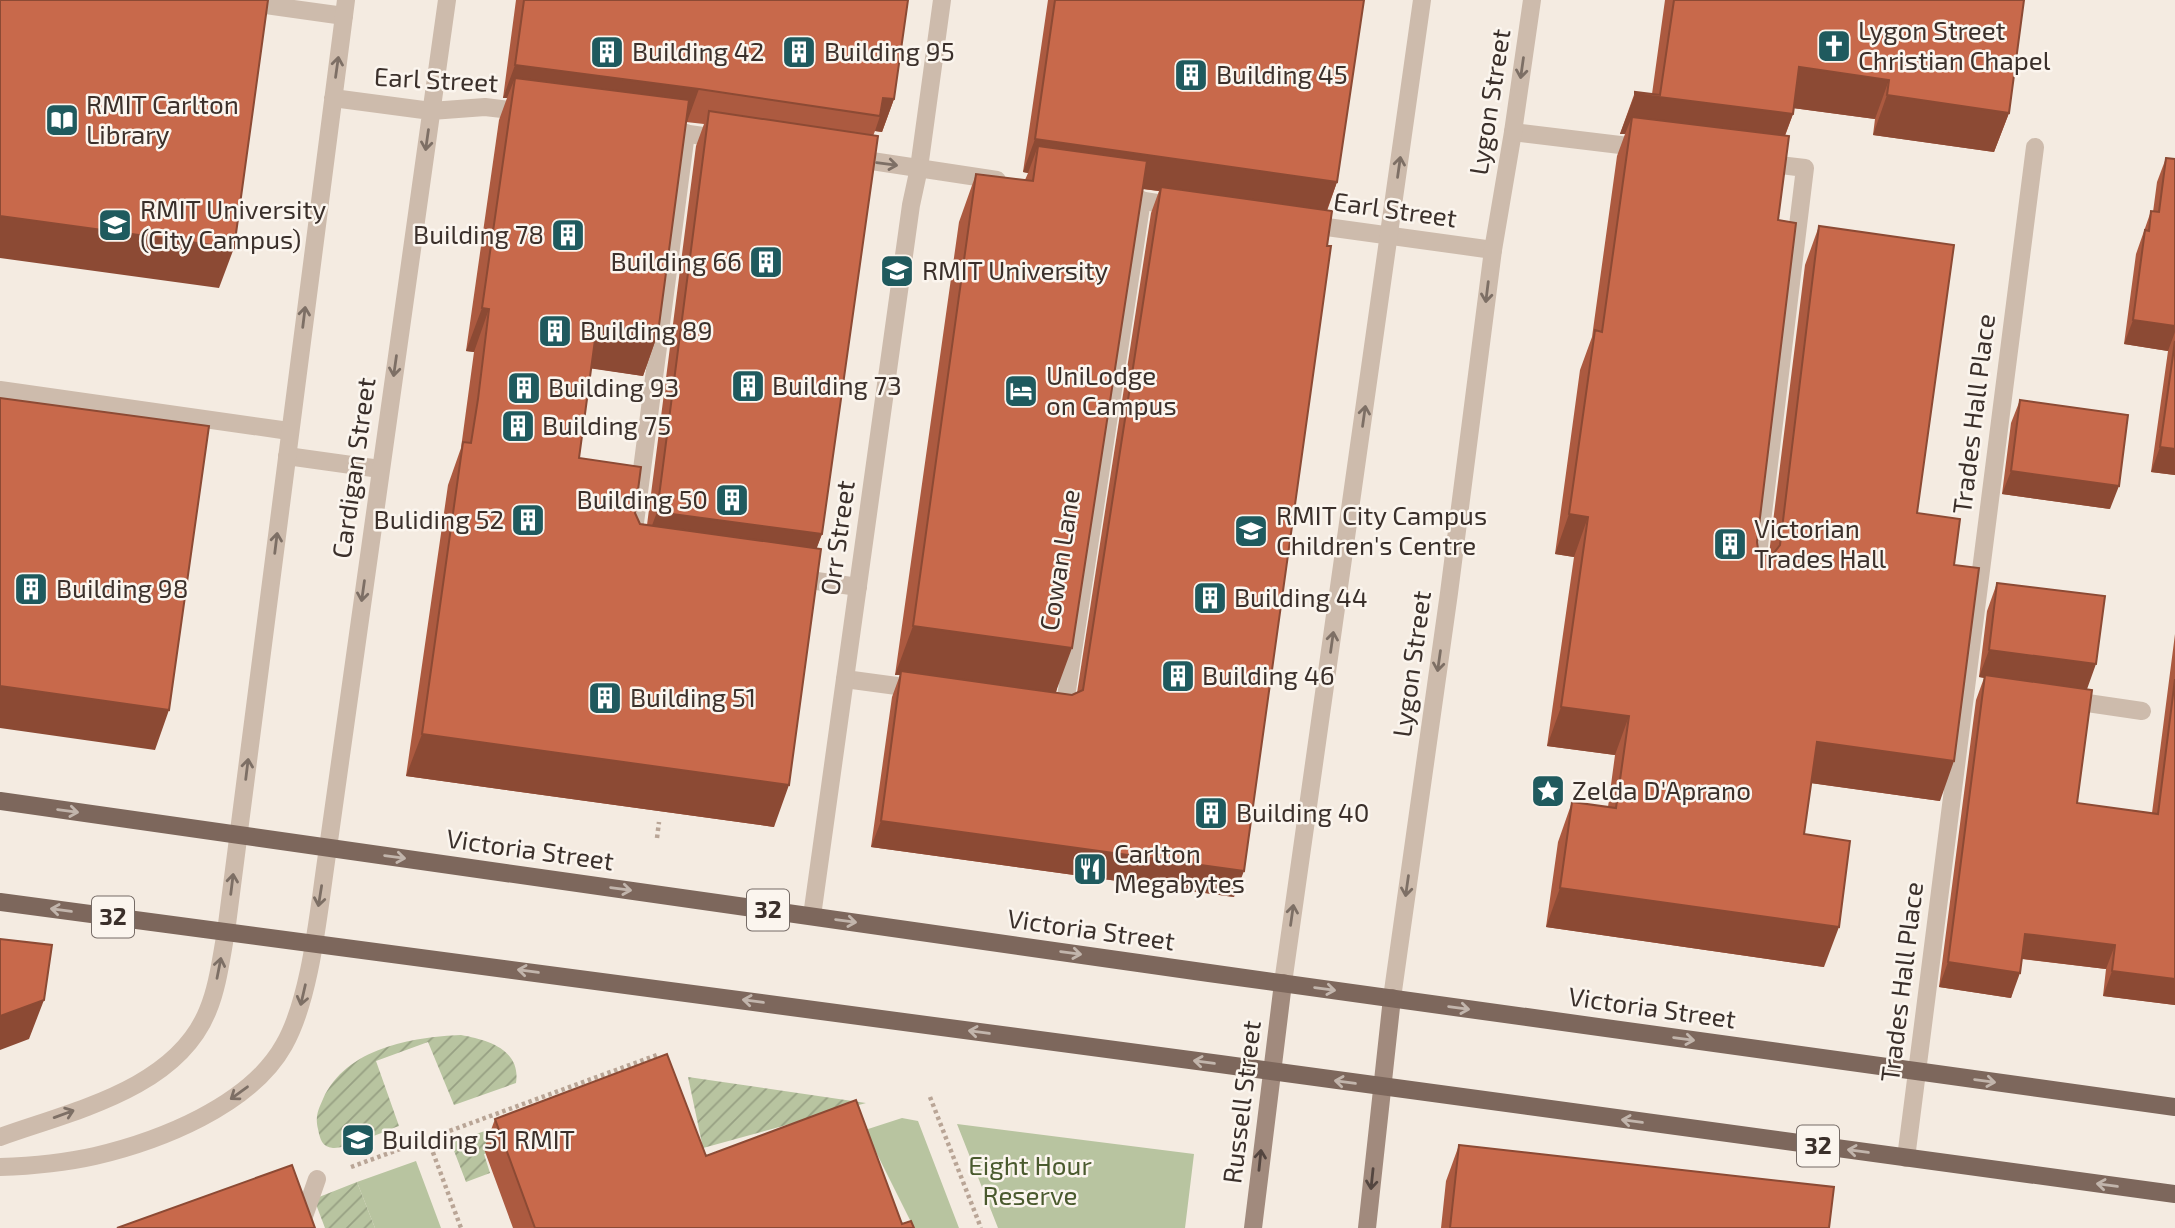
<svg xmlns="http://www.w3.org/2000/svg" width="2175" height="1228" viewBox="0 0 2175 1228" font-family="'Exo 2',sans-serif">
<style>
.green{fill:#b8c4a0}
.garden{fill:url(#garden-furrows)}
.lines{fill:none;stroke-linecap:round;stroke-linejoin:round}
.path{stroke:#b9a596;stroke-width:4.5;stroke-dasharray:3.5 3.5;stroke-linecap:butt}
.service{stroke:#cdbbac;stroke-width:18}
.pedestrian{stroke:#cdbbac;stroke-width:18}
.minor{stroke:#cdbbac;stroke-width:18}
.tertiary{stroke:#cdbbac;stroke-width:18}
.secondary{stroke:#a18a7d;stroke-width:18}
.primary{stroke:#7d675c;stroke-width:18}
.wall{fill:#ac5a40;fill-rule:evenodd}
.shaded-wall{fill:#8c4a34}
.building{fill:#c8694b;stroke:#8c4a34;stroke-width:2}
.oneway{stroke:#7d6f65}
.oneway2{stroke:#c2b5ac}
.oneway3{stroke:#544640}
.labels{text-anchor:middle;stroke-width:5;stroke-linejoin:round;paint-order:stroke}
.shield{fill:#fbf5ee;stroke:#756b66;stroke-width:2}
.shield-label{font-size:24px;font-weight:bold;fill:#3b302b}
.poi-label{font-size:26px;fill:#3b302b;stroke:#fbf5ee;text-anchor:start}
.street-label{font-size:26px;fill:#3b302b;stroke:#fbf5ee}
.park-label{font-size:26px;fill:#4a5a2e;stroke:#fbf5ee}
</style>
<defs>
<pattern id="garden-furrows" width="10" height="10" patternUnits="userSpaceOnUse" patternTransform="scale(1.75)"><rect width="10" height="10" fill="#b8c4a0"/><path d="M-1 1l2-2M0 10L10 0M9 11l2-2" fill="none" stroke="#97a083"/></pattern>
</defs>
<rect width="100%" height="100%" fill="#f4ebe1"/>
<path class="green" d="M902 1118 918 1121 959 1228H914L865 1130Z
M957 1124 1194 1154 1185 1228H998Z
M416 1161 441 1228H375L357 1182Z"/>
<path class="garden" d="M461 1035C489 1040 521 1050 516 1083L454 1105 428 1042 376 1061 399 1126C385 1131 346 1149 333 1148 322 1147 320 1139 318 1129 315 1117 318 1110 323 1099 346 1048 412 1037 461 1035Z
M688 1077 866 1103 703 1148Z
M549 1108 557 1128 484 1154 490 1173 466 1182 451 1143Z
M357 1182 375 1228H325L314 1199Z"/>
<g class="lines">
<path class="path" d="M657 838 659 822
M930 1097 981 1228
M428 1139 461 1228
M351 1167 657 1055"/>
<path class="service" d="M229 0 344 16
M1513 132 1645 148
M0 390 289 431
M287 456 380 469
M633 538 686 133
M1756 571 1805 168 1763 163
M796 578 858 587
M845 679 919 689
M2067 700 2142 711
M1058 709 1064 710 1142 200
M1906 1158 2035 147"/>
<path class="pedestrian" d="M919 168 942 0
M304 1228 302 1222 317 1179"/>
<path class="minor" d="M333 98 431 111 485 107 526 112
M661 130 724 139
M852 158 997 180
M1118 197 1177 206
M1305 224 1493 250
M812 916 911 205 919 168
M0 1137C72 1111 177 1089 208 1010 218 986 221 958 226 932L346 0
M0 1167C32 1166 64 1163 95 1156 159 1141 250 1106 284 1045 312 996 319 905 328 848L447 0"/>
<path class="tertiary" d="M1283 983 1422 0
M1392 998 1449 593 1493 250 1513 132 1532 0"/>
<path class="secondary" d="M1253 1228 1283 983
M1367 1228 1392 998"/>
<path class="primary" d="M0 801 1209 973 2175 1107
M0 902 1220 1064 2175 1194"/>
</g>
<path class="wall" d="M516 0H908L894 99 882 132 875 131 873 136 822 534 816 549 774 827 406 776 448 485 461 448 474 352 466 351 499 120 507 98H503ZM686 122 704 124 696 146 647 525 640 524 635 513 579 458 591 368 643 376 658 333Z
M1048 0H1364L1337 182 1327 211 1234 897 871 847 892 697 900 675H895L959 222 976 174 1025 180 1028 173 1023 172ZM1142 189 1159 191 1151 213 1077 693 1072 695 1056 693Z
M1665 0H2024L2009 113 1994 152 1873 135 1875 119 1793 108V114L1785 136 1778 220 1757 542 1758 549 1766 555 1769 554 1805 265 1819 226 1917 513 1954 565 1940 801 1811 783 1804 834 1824 967 1546 927 1558 842 1572 802 1608 807 1615 755 1547 746 1574 557 1555 554 1580 370 1592 337 1617 156 1625 134H1620L1621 131 1635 92 1652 94Z
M2166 158 2175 159V475L2151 472 2168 351 2124 344 2136 254 2151 211 2153 212 2157 182Z
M2020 400 2110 509 2002 494 2011 423Z
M1997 583 2087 689 2077 803 2152 813 2175 634V1005L2103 996 2106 969 2022 959 2011 998 1939 987 1976 700 1984 678 1979 677 1987 611Z
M495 1119 706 1156 914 1228H513L484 1149Z
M1459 1145 1829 1228H1441L1446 1181Z"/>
<path class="shaded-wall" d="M515 65 699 89 687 122 512 99 515 78 507 98H503Z
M1799 67 1889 80 1875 119 1785 107Z
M1635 94 1793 114 1778 153 1632 117 1625 134H1620Z
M1887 95 2009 113 1994 152 1873 135Z
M883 98 894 99 882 132 875 131 880 116Z
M1035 139 1337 182 1325 215 1161 187 1159 191 1034 174 1038 146 1028 173 1023 172Z
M0 216 234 248 219 288 0 258Z
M482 308 489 309 474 352 466 351Z
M2133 320 2175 326V332L2168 351 2124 344Z
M597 325 658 333 643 376 581 367Z
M2160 447 2175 449V475L2151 472Z
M2011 471 2119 486 2110 509 2002 494Z
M657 512 822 534 809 569 644 547Z
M1569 514 1588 517 1574 557 1555 554Z
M913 626 1072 648 1054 697 901 671 900 675H895Z
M1989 650 2096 664 2086 692 1979 677Z
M0 686 169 710 155 750 0 728Z
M1561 707 1629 716 1615 755 1547 746Z
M422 734 789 785 774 827 406 776Z
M1817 742 1954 761 1940 801 1803 782Z
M881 821 1244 871 1234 897 871 847Z
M1560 888 1839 927 1824 967 1546 927Z
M2025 934 2115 945 2106 969 2016 958Z
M1948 962 2020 973 2011 998 1939 987Z
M2112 971 2175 979V1005L2103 996Z
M44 1000 29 1039 0 1050V1016Z"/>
<path class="building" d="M0 0H268L234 248 0 216Z
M524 0H908L894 99 883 98 880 116 699 89 515 65Z
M1055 0H1364L1337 182 1035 139Z
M1674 0H2024L2009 113 1887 95 1889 80 1799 67 1793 114 1635 94V92L1660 95Z
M515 78 689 100 658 333 597 325 579 458 641 467 635 513 640 524 821 549 789 785 422 734 463 442 471 443 478 399 489 309 482 308Z
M709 111 878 136 822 534 657 512Z
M1632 117 1789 136 1778 220 1796 223 1757 542 1758 549 1766 555 1773 554 1780 545 1819 226 1954 245 1917 513 1960 519 1954 565 1979 568 1954 761 1817 742 1804 834 1850 841 1839 927 1560 888 1572 802 1616 808 1629 716 1561 707 1588 517 1569 514 1595 330 1602 332Z
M1038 146 1147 161 1072 648 913 626 976 174 1033 181Z
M2166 158 2175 159V326L2133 320 2145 230 2149 231 2151 211 2159 212Z
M1161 187 1332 211 1327 246H1331L1244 871 881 821 901 671 1072 695 1083 690Z
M2175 341V449L2160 447Z
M0 398 209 426 169 710 0 686Z
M2020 400 2128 415 2119 486 2011 471Z
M1997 583 2105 596 2096 664 1989 650Z
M1985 675 2092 690 2077 803 2158 814 2175 679V979L2112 971 2115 945 2025 934 2020 973 1948 962Z
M0 939 52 945 44 1000 0 1016Z
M667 1054 706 1156 856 1100 902 1224 911 1221 914 1228H535L495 1119Z
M1459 1145 1834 1187 1829 1228H1450Z
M292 1165 315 1228H117Z"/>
<defs><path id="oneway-shaft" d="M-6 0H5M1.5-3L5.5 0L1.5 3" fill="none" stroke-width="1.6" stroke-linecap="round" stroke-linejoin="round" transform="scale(1.75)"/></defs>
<g class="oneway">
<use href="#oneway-shaft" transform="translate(337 67) rotate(-82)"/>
<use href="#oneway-shaft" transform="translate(1522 68) rotate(98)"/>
<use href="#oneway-shaft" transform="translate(427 140) rotate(98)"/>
<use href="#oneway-shaft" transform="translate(887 164) rotate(7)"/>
<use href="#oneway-shaft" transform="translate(1399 167) rotate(-82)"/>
<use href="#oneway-shaft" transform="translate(1487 292) rotate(97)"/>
<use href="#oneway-shaft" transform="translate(304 317) rotate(-83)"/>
<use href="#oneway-shaft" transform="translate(395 366) rotate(98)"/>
<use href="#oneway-shaft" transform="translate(1364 416) rotate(-82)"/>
<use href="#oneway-shaft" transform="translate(276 543) rotate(-83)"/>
<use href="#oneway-shaft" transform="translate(363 591) rotate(98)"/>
<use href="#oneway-shaft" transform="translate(1332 642) rotate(-82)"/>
<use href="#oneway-shaft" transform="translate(1439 661) rotate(98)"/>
<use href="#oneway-shaft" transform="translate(247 769) rotate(-83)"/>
<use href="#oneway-shaft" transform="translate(232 884) rotate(-83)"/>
<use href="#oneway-shaft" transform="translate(1407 886) rotate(98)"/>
<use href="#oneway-shaft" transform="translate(320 896) rotate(99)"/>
<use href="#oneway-shaft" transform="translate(1292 915) rotate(-82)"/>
<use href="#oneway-shaft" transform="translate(219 968) rotate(-79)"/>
<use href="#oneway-shaft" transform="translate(303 995) rotate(103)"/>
<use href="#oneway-shaft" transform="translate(239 1093) rotate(144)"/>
<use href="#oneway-shaft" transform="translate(64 1114) rotate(-20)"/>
</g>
<g class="oneway2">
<use href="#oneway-shaft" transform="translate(68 811) rotate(8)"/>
<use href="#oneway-shaft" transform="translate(395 857) rotate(8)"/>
<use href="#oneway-shaft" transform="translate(621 889) rotate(8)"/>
<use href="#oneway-shaft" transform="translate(61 910) rotate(-172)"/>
<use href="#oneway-shaft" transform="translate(846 921) rotate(8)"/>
<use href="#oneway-shaft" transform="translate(1071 953) rotate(8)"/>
<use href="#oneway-shaft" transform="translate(528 971) rotate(-172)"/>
<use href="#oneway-shaft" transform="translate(1325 989) rotate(8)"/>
<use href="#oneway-shaft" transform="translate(753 1001) rotate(-172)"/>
<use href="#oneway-shaft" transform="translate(1459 1008) rotate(8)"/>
<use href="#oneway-shaft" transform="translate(979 1032) rotate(-172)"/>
<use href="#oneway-shaft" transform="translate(1684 1039) rotate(8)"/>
<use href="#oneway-shaft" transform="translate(1204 1062) rotate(-172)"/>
<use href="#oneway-shaft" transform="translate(1985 1081) rotate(8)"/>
<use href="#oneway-shaft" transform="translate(1345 1082) rotate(-172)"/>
<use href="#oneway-shaft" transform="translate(1632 1121) rotate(-172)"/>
<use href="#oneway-shaft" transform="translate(1858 1151) rotate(-172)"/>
<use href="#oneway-shaft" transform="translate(2107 1185) rotate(-172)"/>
</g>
<g class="oneway3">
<use href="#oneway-shaft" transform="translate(1260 1160) rotate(-84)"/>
<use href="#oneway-shaft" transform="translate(1372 1179) rotate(96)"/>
</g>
<defs>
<g id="church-square" transform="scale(1.75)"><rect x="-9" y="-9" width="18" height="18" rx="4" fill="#1f5a5e" stroke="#fbf5ee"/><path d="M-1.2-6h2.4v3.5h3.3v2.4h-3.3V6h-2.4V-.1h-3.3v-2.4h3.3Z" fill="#fff"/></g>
<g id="building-square" transform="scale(1.75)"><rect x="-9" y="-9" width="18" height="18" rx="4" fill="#1f5a5e" stroke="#fbf5ee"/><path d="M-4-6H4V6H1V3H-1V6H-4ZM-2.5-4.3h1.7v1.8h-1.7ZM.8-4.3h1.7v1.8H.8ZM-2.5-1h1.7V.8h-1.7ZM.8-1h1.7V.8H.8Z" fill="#fff"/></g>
<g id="library-square" transform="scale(1.75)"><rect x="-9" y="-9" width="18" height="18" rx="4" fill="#1f5a5e" stroke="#fbf5ee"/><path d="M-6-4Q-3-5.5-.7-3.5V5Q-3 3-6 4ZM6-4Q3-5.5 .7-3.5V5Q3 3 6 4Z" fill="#fff"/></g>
<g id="university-square" transform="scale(1.75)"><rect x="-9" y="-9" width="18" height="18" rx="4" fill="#1f5a5e" stroke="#fbf5ee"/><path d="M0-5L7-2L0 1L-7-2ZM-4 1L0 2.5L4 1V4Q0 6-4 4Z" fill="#fff"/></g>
<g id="hotel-square" transform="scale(1.75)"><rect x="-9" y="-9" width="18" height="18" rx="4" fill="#1f5a5e" stroke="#fbf5ee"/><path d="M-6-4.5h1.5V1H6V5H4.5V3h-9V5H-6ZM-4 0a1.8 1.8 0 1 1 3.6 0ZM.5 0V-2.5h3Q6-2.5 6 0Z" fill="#fff"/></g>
<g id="school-square" transform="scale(1.75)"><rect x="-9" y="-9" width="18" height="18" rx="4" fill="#1f5a5e" stroke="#fbf5ee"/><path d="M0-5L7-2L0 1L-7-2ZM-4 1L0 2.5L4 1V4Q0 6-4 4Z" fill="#fff"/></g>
<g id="sight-square" transform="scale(1.75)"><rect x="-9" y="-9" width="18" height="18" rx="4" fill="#1f5a5e" stroke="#fbf5ee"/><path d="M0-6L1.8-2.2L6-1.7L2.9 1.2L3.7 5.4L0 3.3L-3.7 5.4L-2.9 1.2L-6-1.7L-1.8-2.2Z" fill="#fff"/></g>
<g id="restaurant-square" transform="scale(1.75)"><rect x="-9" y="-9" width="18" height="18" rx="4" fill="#1f5a5e" stroke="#fbf5ee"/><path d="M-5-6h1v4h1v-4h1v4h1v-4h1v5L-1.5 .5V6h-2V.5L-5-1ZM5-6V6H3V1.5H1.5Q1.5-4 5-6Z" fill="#fff"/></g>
</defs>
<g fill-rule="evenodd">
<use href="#church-square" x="1834" y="46"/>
<use href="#building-square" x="607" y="52"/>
<use href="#building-square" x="799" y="52"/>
<use href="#building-square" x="1191" y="75"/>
<use href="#library-square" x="62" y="120"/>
<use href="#university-square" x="115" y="225"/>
<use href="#building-square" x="568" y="235"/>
<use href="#building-square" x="766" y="262"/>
<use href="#university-square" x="897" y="271"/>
<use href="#building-square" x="555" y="331"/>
<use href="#building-square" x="748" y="386"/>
<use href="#building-square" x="524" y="388"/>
<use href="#hotel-square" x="1021" y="391"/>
<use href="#building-square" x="518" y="426"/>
<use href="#building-square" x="732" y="500"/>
<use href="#building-square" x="528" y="520"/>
<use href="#school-square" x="1251" y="531"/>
<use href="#building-square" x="1730" y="544"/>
<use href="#building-square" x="31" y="589"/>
<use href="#building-square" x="1210" y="598"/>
<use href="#building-square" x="1178" y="676"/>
<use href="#building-square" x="605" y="698"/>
<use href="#sight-square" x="1548" y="791"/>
<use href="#building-square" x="1211" y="813"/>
<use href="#restaurant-square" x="1090" y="869"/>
<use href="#university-square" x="358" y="1140"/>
</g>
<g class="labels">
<g class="shield">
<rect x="747" y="889.5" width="42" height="41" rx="5"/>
<rect x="92" y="896.5" width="42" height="41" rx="5"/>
<rect x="1797" y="1125.5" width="42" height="41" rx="5"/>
</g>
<g class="shield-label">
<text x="768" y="918">32</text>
<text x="113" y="925">32</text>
<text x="1818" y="1154">32</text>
</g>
<g class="poi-label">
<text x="1858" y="40">Lygon Street<tspan x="1858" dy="30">Christian Chapel</tspan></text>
<text x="632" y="61">Building 42</text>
<text x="824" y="61">Building 95</text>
<text x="1216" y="84">Building 45</text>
<text x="86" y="114">RMIT Carlton<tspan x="86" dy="30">Library</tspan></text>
<text x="140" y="219">RMIT University<tspan x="140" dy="30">(City Campus)</tspan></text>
<text x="544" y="244" text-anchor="end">Building 78</text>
<text x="742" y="271" text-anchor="end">Building 66</text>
<text x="922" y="280">RMIT University</text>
<text x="580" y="340">Building 89</text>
<text x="1046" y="385">UniLodge<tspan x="1046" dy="30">on Campus</tspan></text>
<text x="772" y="395">Building 73</text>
<text x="548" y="397">Building 93</text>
<text x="542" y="435">Building 75</text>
<text x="708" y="509" text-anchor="end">Building 50</text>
<text x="1276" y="525">RMIT City Campus<tspan x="1276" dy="30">Children's Centre</tspan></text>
<text x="504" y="529" text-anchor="end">Buliding 52</text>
<text x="1754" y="538">Victorian<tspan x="1754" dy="30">Trades Hall</tspan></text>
<text x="56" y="598">Building 98</text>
<text x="1234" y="607">Building 44</text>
<text x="1202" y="685">Building 46</text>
<text x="630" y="707">Building 51</text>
<text x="1572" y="800">Zelda D'Aprano</text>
<text x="1236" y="822">Building 40</text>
<text x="1114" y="863">Carlton<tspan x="1114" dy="30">Megabytes</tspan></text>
<text x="382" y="1149">Building 51 RMIT</text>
</g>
<g class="street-label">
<text transform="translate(436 80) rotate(3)" y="9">Earl Street</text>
<text transform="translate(1490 102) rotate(-81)" y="9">Lygon Street</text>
<text transform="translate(1395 210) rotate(8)" y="9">Earl Street</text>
<text transform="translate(1974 414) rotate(-83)" y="9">Trades Hall Place</text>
<text transform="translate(354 468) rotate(-82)" y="9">Cardigan Street</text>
<text transform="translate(838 538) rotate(-82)" y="9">Orr Street</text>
<text transform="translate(1060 560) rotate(-81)" y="9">Cowan Lane</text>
<text transform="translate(1412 664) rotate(-82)" y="9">Lygon Street</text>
<text transform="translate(530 850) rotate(8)" y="9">Victoria Street</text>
<text transform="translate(1091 930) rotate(8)" y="9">Victoria Street</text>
<text transform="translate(1902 982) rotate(-83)" y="9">Trades Hall Place</text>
<text transform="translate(1652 1008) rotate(8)" y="9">Victoria Street</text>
<text transform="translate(1242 1102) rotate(-83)" y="9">Russell Street</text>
</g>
<g class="park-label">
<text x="1030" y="1175">Eight Hour<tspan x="1030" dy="30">Reserve</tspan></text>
</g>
</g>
</svg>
